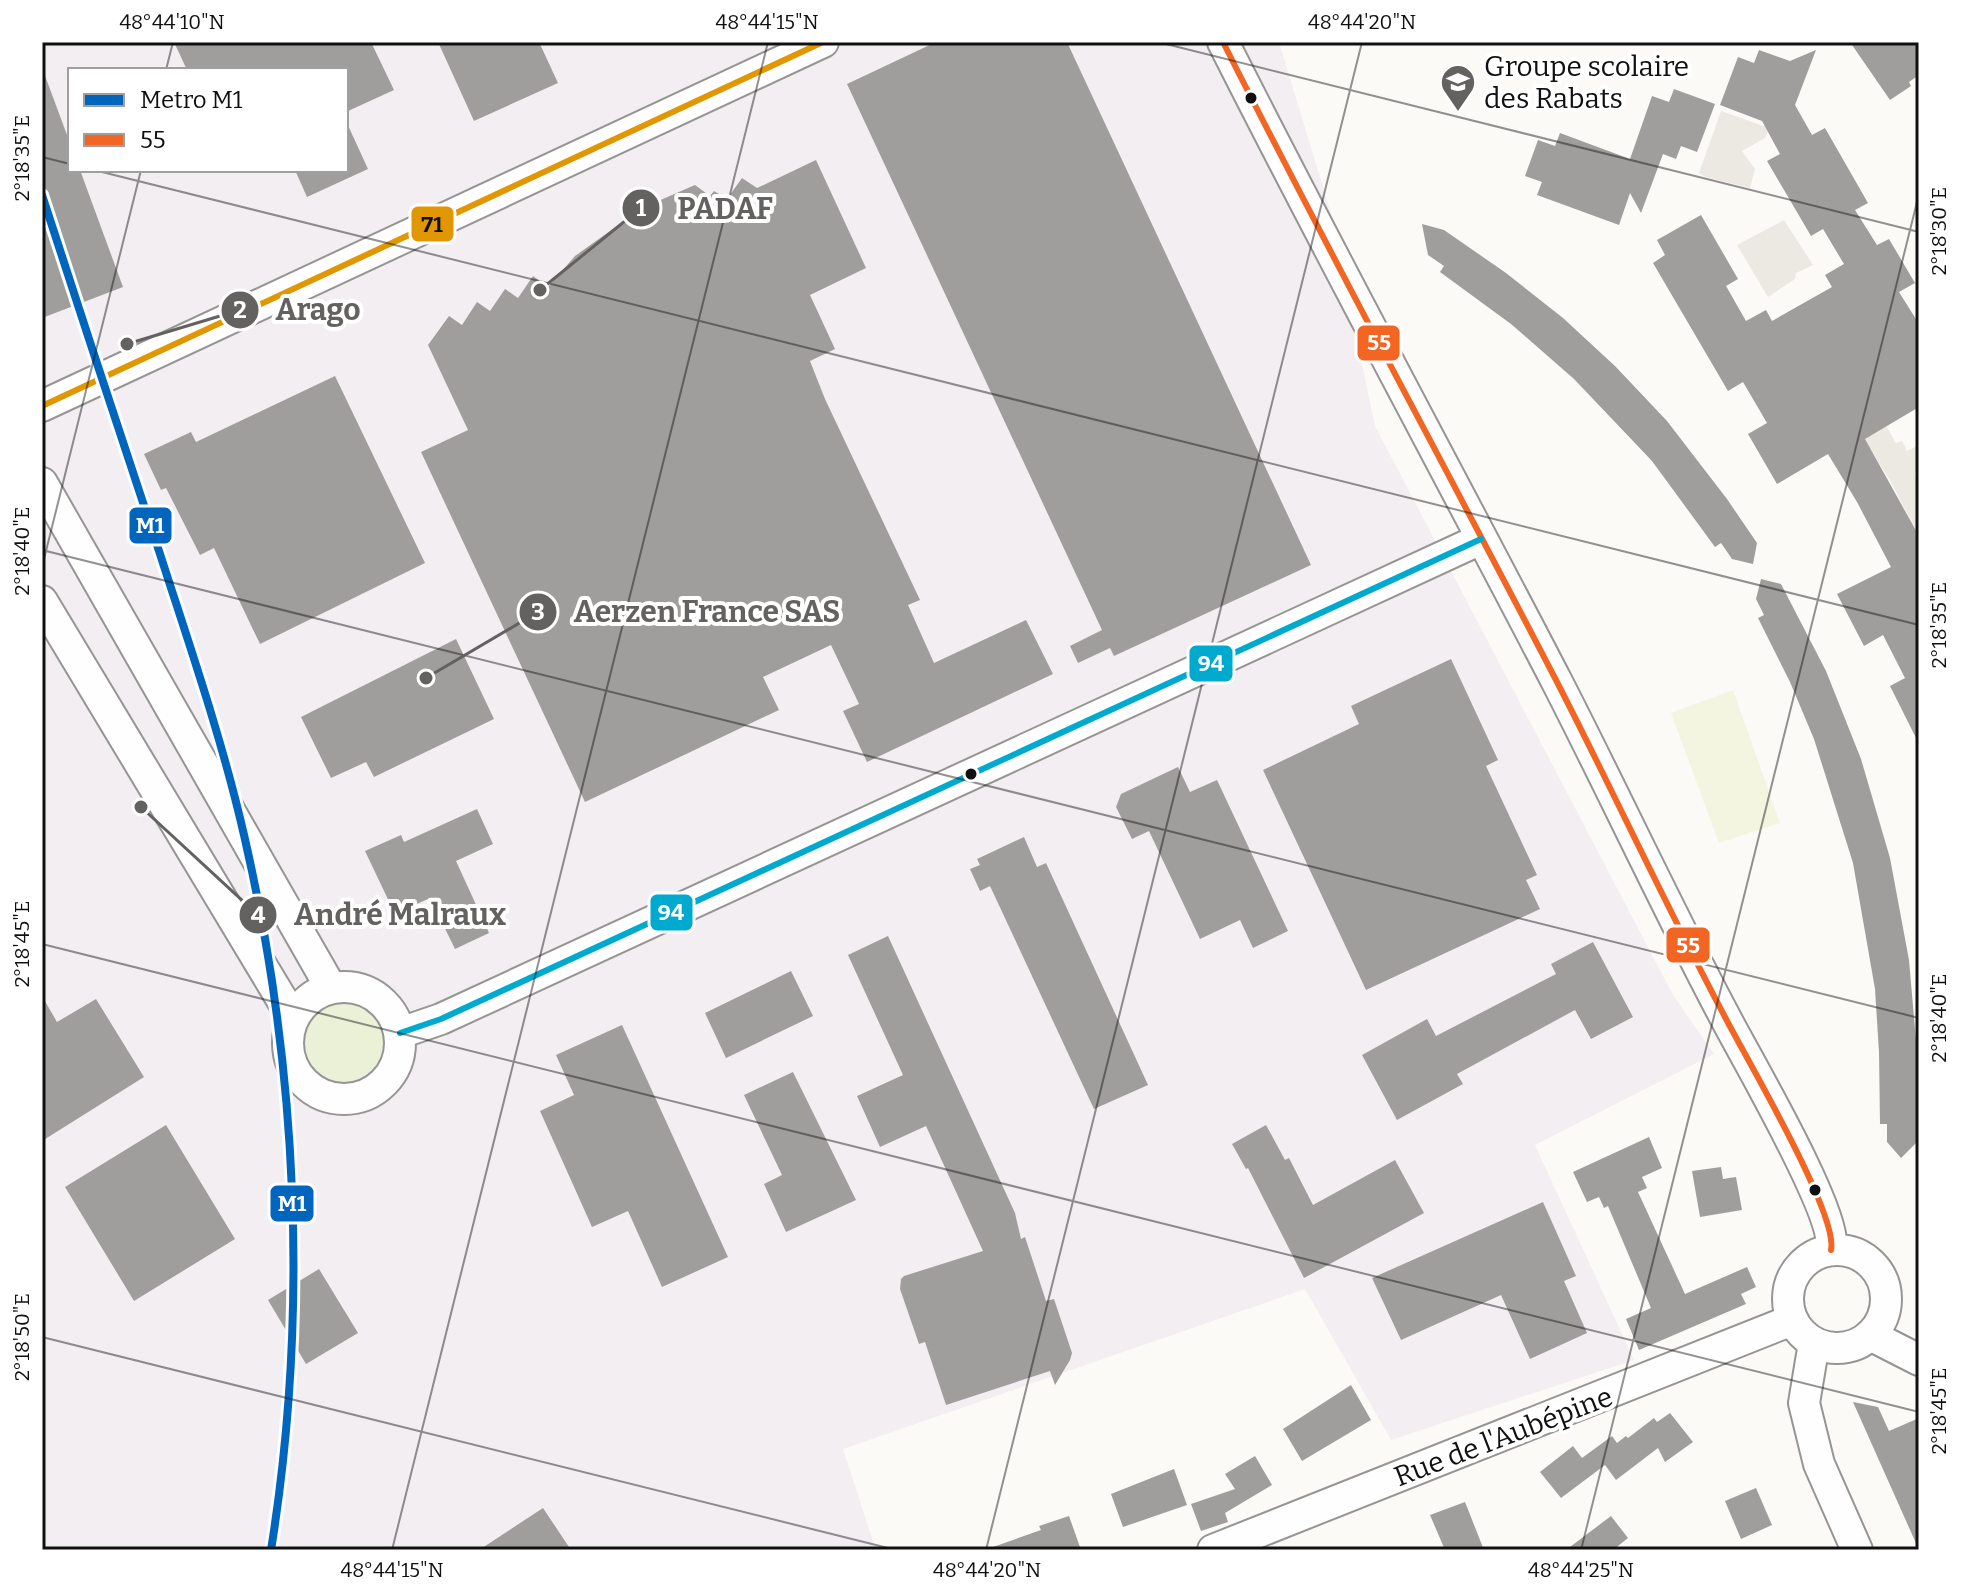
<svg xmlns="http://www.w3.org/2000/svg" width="1961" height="1592" viewBox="0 0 1961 1592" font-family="Bitter,serif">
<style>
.industrial{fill:#f3eef2;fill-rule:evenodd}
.green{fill:#eaf1d7}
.pitch{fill:#f3f5e1}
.plaza{fill:#ece8e2}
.building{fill:#a09e9c}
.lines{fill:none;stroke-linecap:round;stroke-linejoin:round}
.minor-casing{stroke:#969594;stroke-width:34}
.minor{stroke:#fffefe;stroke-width:30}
.bus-1-casing{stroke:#fff;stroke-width:12}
.bus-2-casing{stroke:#fff;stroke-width:12}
.bus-3-casing{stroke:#fff;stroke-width:12}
.bus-1{stroke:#f26522;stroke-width:6}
.bus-2{stroke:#e09702;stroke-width:6}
.bus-3{stroke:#00a9ce;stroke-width:6}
.metro-1-casing{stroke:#fff;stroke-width:14}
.metro-1{stroke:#0065bd;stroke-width:8}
.ticks{fill:none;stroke:#101010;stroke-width:2;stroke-opacity:0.45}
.bus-dot{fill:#101010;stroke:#fff;stroke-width:3}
.labels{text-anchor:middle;stroke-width:8;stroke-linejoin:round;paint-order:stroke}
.poi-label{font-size:28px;fill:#101010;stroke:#fff;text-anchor:start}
.street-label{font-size:28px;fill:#101010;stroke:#fff}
.leader{fill:none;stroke:#636261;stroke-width:3}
.callout-dot{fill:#636261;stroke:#fff;stroke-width:3}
.mark-label{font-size:24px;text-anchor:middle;font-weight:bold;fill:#fff}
.callout-label{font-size:30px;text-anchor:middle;font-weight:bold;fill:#636261;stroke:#fff;stroke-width:8;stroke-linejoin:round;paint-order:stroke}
.line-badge{stroke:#fff;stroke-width:3}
.badge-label{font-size:22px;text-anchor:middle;font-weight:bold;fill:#fff}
.pale-badge-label{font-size:22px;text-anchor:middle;font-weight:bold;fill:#111}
.neatline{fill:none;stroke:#101010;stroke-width:3}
.ticks-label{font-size:20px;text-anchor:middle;fill:#101010}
</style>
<rect width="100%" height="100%" fill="#fcfaf7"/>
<path class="industrial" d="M42 42H1279L1330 210 1375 426 1673 995 1714 1054 1535 1145 1634 1360 1391 1440 1305 1289 843 1449 876 1550H42ZM70 70H346V170H70Z"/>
<path class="green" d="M303 1043a41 41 0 1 1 82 0a41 41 0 1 1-82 0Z"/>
<path class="pitch" d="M1733 690 1780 823 1719 843 1671 713Z"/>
<path class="plaza" d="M1721 111 1769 128 1765 138 1742 151 1755 169 1750 188 1706 177 1699 173Z
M1784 220 1813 265 1796 273 1795 279 1768 297 1737 245Z
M1884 422 1896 443 1902 441 1907 451 1919 445V464L1915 473 1919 479V536L1891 482 1862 435Z"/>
<path class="building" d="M174 42H371L394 90 346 112V70H187Z
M438 42H539L558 83 474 121Z
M936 42H1067L1311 565 1114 656 1110 648 1078 663 1070 646 1102 630 847 84Z
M1850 42H1919V75L1909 82 1911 86 1890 100Z
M1759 50 1790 61 1816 50 1795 105 1812 135 1825 128 1868 203 1855 210 1877 245 1889 239 1915 283 1899 292 1919 324V407L1865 439 1919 536V744L1890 686 1905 678 1883 635 1864 646 1837 594 1891 567 1857 502 1828 454 1777 484 1748 434 1767 423 1743 382 1728 391 1653 263 1665 255 1657 240 1701 215 1738 279 1726 286 1746 321 1766 310 1772 321 1832 287 1825 275 1844 264 1823 229 1811 236 1767 161 1780 154 1762 121 1720 105 1738 57 1754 63Z
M44 73 70 143V170H80L123 287 42 318V74Z
M1674 89 1715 104 1697 152 1681 146 1676 159 1663 154 1641 213 1630 193 1619 225 1537 195 1542 182 1525 176 1538 140 1555 146 1560 133 1630 159 1652 96 1669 102Z
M346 121 368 169 307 197 295 170H346Z
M816 160 866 268 810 295 835 349 810 361 825 399 920 600 908 605 934 663 1026 620 1053 674 867 762 843 711 859 704 831 645 763 677 779 710 585 802 421 452 468 430 428 345 449 316 462 325 477 302 490 311 505 289 518 298 533 276 548 287 575 256 642 208 695 185 710 196 714 191 727 199 742 178 757 188Z
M1422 224 1444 230 1506 273 1563 318 1615 366 1667 421 1727 499 1757 543 1753 564 1732 559 1721 543 1715 547 1652 461 1574 379 1511 324 1440 272 1444 266 1428 255Z
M335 376 425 563 260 644 214 548 200 555 166 488 161 490 144 454 191 432 196 442Z
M1761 579 1781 584 1826 671 1861 759 1890 858 1909 960 1917 1052 1916 1143 1901 1158 1887 1142V1124H1880L1879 1052 1875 989 1853 863 1814 739 1790 682 1758 618 1764 615 1756 599Z
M456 639 494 719 374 777 366 762 331 778 301 717Z
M1451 659 1498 760 1486 766 1537 875 1526 880 1540 909 1366 990 1263 770 1359 724 1351 706Z
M1178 767 1190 792 1217 780 1288 931 1253 948 1240 920 1200 939 1149 831 1132 839 1116 807 1121 794Z
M477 809 493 844 456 861 489 933 455 949 430 898 395 914 365 851 401 835 404 842Z
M1024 837 1037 867 1046 863 1148 1085 1094 1109 990 886 980 891 970 869 980 865 977 859Z
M888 936 1015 1213 1021 1239 1025 1237 1046 1301 1054 1299 1072 1353 1070 1360 1055 1385 1050 1371 946 1405 925 1342 919 1344 900 1289 901 1279 904 1276 983 1251 926 1126 880 1147 857 1096 903 1075 848 955Z
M1593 942 1633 1017 1591 1039 1575 1010 1457 1074 1463 1084 1397 1120 1362 1055 1427 1019 1436 1036 1556 974 1551 964Z
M791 971 813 1016 726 1058 705 1013Z
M42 996 57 1022 96 999 144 1077 42 1141Z
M622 1025 728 1257 662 1287 628 1211 592 1227 540 1111 574 1095 556 1055Z
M793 1072 856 1200 786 1232 764 1184 782 1175 744 1095Z
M166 1125 235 1239 134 1301 65 1187Z
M1266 1125 1285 1160 1289 1158 1313 1205 1395 1160 1424 1213 1304 1278 1248 1168 1246 1169 1232 1144Z
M1649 1137 1662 1168 1642 1177 1647 1188 1638 1192 1685 1294 1747 1267 1756 1287 1741 1294 1746 1304 1639 1350 1626 1319 1651 1308 1608 1206 1604 1208 1599 1197 1587 1202 1573 1172Z
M1721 1167 1723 1179 1736 1177 1742 1210 1700 1217 1692 1171Z
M1543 1202 1576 1276 1564 1281 1587 1333 1530 1359 1501 1295 1401 1340 1372 1278Z
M319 1269 358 1333 306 1364 268 1300Z
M1351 1385 1371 1420 1302 1461 1283 1429Z
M1853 1402 1878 1407 1889 1431 1919 1418V1550Z
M1670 1413 1693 1442 1665 1462 1658 1448 1616 1480 1605 1465 1561 1498 1540 1472 1573 1446 1582 1458 1612 1436 1617 1443 1626 1436 1628 1438 1654 1418 1657 1422Z
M1255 1456 1272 1485 1225 1513 1228 1522 1201 1531 1191 1504 1235 1489 1225 1474Z
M1174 1469 1187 1505 1123 1527 1111 1494Z
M1756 1488 1772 1525 1741 1539 1725 1501Z
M1465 1502 1484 1550H1445L1430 1515Z
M543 1508 571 1550H479Z
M1069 1516 1081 1550H994L993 1547 1041 1530 1039 1526Z
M1611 1516 1628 1538 1613 1550H1566Z"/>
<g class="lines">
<g class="minor-casing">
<path id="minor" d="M1223 42C1331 257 1446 468 1557 682 1614 793 1666 906 1725 1017 1745 1056 1839 1215 1831 1250
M42 406 823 42
M42 483 331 988
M42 601 293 1018
M288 1043a56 56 0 1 1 112 0a56 56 0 1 1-112 0Z
M400 1033 441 1019 1481 539
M1788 1299a49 49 0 1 1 98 0a49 49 0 1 1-98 0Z
M1870 1335 1919 1360
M1814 1343 1804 1403 1819 1464 1857 1550
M1213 1550 1792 1320"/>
</g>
<use href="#minor" class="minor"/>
<g class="bus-1-casing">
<path id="bus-1" d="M1223 42C1331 257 1446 468 1557 682 1614 793 1666 906 1725 1017 1745 1056 1839 1215 1831 1250"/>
</g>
<g class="bus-2-casing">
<path id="bus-2" d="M42 406 823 42"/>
</g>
<g class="bus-3-casing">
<path id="bus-3" d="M400 1033 441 1019 1481 539"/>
</g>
<use href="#bus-1" class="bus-1"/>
<use href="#bus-2" class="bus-2"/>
<use href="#bus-3" class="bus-3"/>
<g class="metro-1-casing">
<path id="metro-1" d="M42 195C81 315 120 434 160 554 190 647 222 739 244 835 298 1068 309 1313 271 1550"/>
</g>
<use href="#metro-1" class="metro-1"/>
</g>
<path class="ticks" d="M1158 42 1919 232M166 70 173 42M42 157 70 164M94 170 1919 625M42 550 1919 1018M42 567 141 170M42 944 1919 1412M42 1337 896 1550M392 1550 768 42M986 1550 1362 42M1581 1550 1919 194"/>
<defs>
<g id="school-pin" transform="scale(1.8)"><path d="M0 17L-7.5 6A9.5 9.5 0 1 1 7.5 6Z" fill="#636261" stroke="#fff"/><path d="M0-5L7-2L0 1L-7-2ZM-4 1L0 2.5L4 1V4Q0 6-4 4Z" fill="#fff"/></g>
</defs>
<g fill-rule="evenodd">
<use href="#school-pin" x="1458" y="82"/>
</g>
<g class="bus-dot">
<circle cx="1251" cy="98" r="7"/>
<circle cx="971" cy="774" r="7"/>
<circle cx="1815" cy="1190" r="7"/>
</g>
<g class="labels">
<g class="poi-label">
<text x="1484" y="76">Groupe scolaire<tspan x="1484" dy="32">des Rabats</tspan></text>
</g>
<g class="street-label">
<text transform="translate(1503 1436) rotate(-21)" y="10">Rue de l'Aubépine</text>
</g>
</g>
<path class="leader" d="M540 290L641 208M127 344L240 310M426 678L538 612M141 807L258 915"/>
<g class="callout-dot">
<circle cx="540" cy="290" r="8"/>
<circle cx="127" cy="344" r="8"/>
<circle cx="426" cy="678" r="8"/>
<circle cx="141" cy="807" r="8"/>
<circle cx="641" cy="208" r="20"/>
<circle cx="240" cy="310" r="20"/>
<circle cx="538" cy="612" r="20"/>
<circle cx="258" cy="915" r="20"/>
</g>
<g class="mark-label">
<text x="641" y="216">1</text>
<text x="240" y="318">2</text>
<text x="538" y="620">3</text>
<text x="258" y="923">4</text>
</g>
<g class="callout-label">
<text x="725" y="219">PADAF</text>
<text x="318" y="320">Arago</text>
<text x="707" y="622">Aerzen France SAS</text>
<text x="400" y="925">André Malraux</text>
</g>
<g class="line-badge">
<rect x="410" y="205" width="45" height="38" rx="8" fill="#e09702"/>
<rect x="1356" y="324" width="45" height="38" rx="8" fill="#f26522"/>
<rect x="128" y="506" width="45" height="39" rx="8" fill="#0065bd"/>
<rect x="1188" y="644" width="46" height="39" rx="8" fill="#00a9ce"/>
<rect x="649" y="893" width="45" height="39" rx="8" fill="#00a9ce"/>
<rect x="1665" y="926" width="46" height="38" rx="8" fill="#f26522"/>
<rect x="269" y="1184" width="46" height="39" rx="8" fill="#0065bd"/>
</g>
<g class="badge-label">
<text x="1379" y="350">55</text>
<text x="150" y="533">M1</text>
<text x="1211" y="671">94</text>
<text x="671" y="920">94</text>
<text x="1688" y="953">55</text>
<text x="292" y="1211">M1</text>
</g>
<g class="pale-badge-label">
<text x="432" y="232">71</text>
</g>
<rect width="1961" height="1592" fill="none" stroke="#ffffff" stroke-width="88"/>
<rect x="68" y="68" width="280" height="104" fill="#ffffff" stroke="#9f9f9f" stroke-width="2"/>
<rect x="84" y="94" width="40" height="12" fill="#0065bd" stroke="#9f9f9f" stroke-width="2"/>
<text x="140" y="108" font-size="24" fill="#101010">Metro M1</text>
<rect x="84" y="134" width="40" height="12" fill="#f26522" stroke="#9f9f9f" stroke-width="2"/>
<text x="140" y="148" font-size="24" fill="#101010">55</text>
<rect x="44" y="44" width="1873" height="1504" class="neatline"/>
<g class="ticks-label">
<text x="172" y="29">48°44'10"N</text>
<text x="767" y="29">48°44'15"N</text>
<text x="1362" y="29">48°44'20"N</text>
<text transform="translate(22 158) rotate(-90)" y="7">2°18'35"E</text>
<text transform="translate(1939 231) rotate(-90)" y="7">2°18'30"E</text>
<text transform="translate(22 551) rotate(-90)" y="7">2°18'40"E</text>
<text transform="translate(1939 625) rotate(-90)" y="7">2°18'35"E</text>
<text transform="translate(22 944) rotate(-90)" y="7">2°18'45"E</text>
<text transform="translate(1939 1018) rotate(-90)" y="7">2°18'40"E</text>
<text transform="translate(22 1337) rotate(-90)" y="7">2°18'50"E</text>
<text transform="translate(1939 1411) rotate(-90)" y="7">2°18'45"E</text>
<text x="392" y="1577">48°44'15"N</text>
<text x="987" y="1577">48°44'20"N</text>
<text x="1581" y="1577">48°44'25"N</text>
</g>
</svg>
